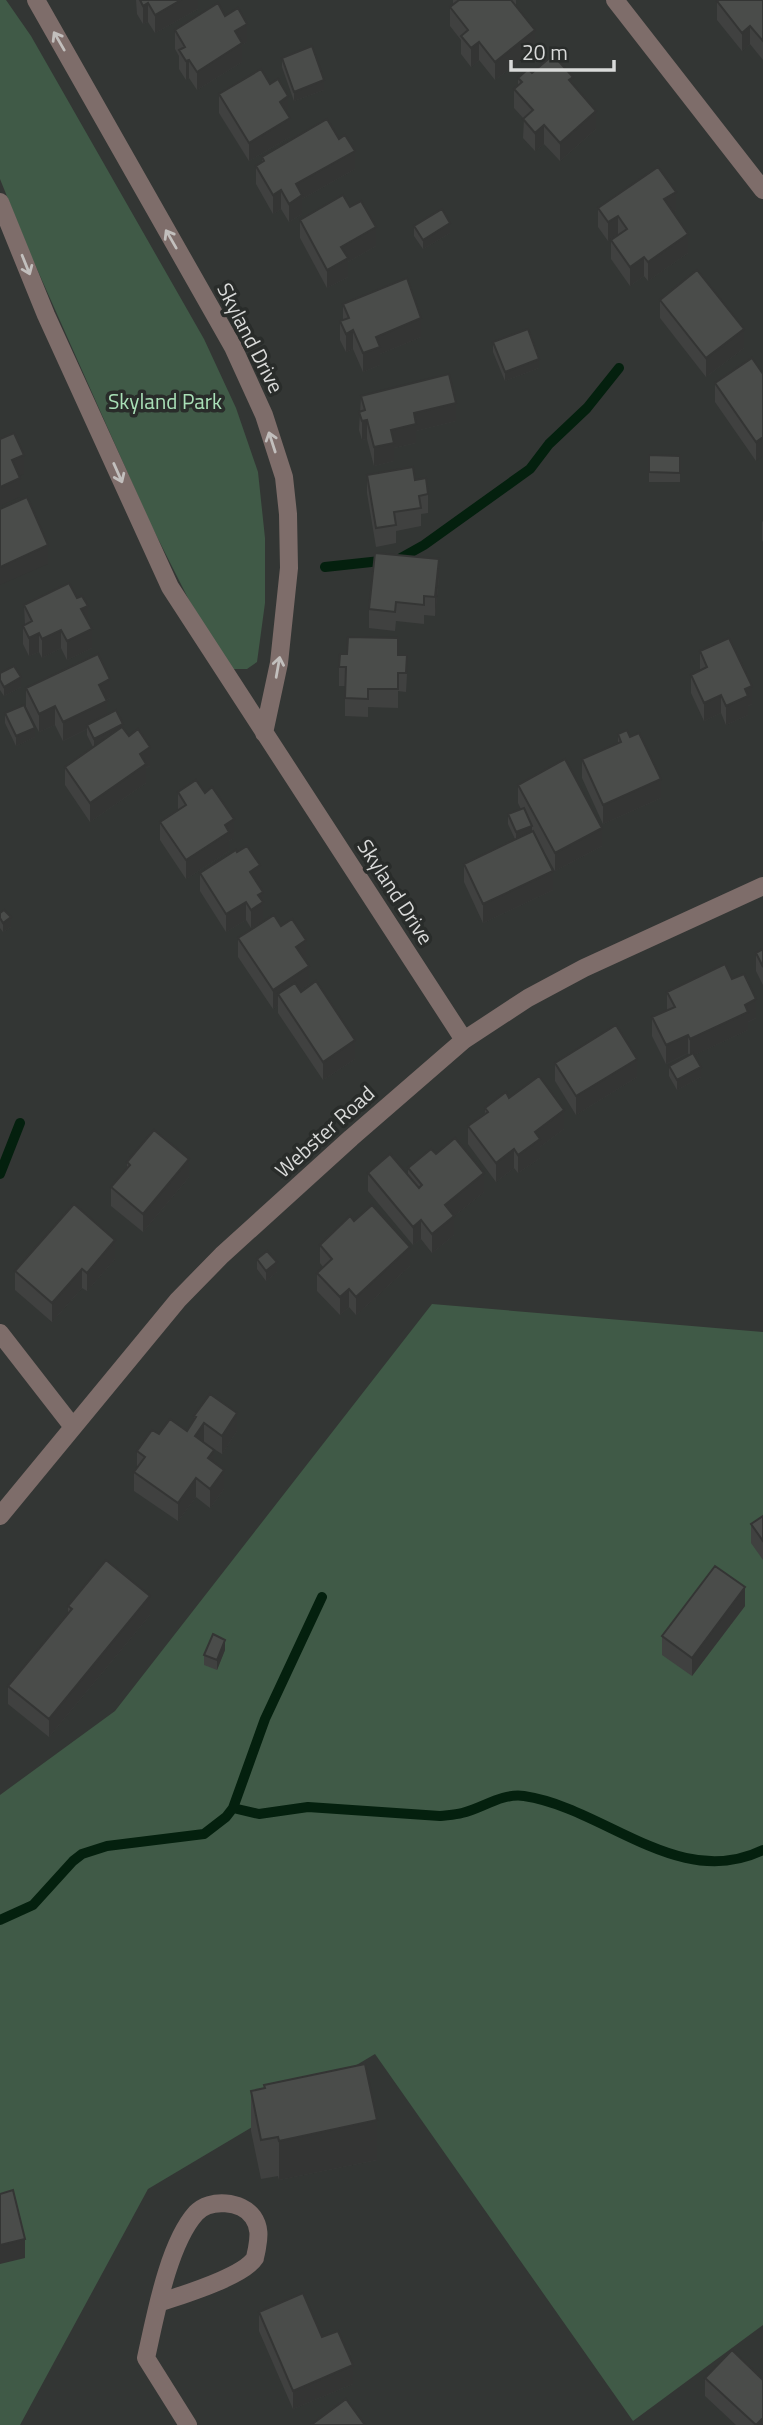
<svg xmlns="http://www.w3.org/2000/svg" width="763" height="2425" viewBox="0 0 763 2425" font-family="'Titillium Web',sans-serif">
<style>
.green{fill:#405a47}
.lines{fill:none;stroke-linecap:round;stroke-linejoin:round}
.stream{stroke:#04200e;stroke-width:10}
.minor{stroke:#7e6d6a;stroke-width:18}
.wall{fill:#404140}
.shaded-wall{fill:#343534}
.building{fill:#4a4c4a;stroke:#343534;stroke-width:2}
.oneway{stroke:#c2bfbd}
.labels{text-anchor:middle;stroke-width:7;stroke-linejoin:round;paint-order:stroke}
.street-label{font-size:21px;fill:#d9dad9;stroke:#292c2a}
.park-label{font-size:21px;fill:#a9e0b7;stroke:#292c2a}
</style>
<rect width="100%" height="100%" fill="#333634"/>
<path class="green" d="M0 0H6L31 36 204 339 236 408 258 472 265 538V603L257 662 247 669H231L189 600 150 523 29 251 0 179Z
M432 1304 763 1332V2325L633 2421 375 2054 148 2189 20 2425H0V1795L115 1711Z"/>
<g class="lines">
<path class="stream" d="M325 567 399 559 424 545 530 469 549 444 587 408 619 368
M0 1174 20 1123
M233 1808 259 1814 308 1807 440 1816C447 1815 455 1815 462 1813 483 1808 501 1793 524 1796 605 1808 679 1891 763 1850
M0 1920 33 1905 73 1861 82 1854 107 1846 204 1834 226 1817 233 1808 265 1719 322 1597"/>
<path class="minor" d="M36 0 233 347 264 415 284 477 288 514 289 568 279 663 264 733
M615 0 763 190
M0 202 46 315 170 587 464 1040
M0 1333 73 1427
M0 1516 178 1300 222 1255 351 1138 464 1040 528 998 584 968 763 886
M159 2303C181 2295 243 2277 255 2258 255 2257 257 2249 257 2248 259 2237 260 2227 253 2217 242 2201 210 2198 196 2213 168 2244 155 2318 146 2358L188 2425"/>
</g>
<path class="wall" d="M136 0H198V9L155 33 148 22 143 24 137 14Z
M453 0H516V6L535 49 495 80 479 60 471 67 461 54V40L450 26V7L453 5Z
M763 0V60L750 44 742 51 717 20V1Z
M225 16 247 42 242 45V62L197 90 189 78 186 80 179 69V56L175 49V30Z
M282 58 324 90 294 101 282 67Z
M532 73 573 84 596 129 560 161 544 144 535 151 523 138 524 119 514 108V89L518 85V78Z
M219 94 288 115 290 137 249 161 219 113Z
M262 157 355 169 302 199V214L289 222 281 209 273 214 256 184V166L262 163Z
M350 207 376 246 348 262V277L327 288 300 238V220Z
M598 208 676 210 673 212 688 253 648 281 644 276 630 286 611 259V240L618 235V234L608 241 598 227Z
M414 226 450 233 423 249 414 236Z
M660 300 744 348 706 377 660 318Z
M343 304 421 337 380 354V365L363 372 353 349 346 352 340 340V321L343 320Z
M493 342 539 368 505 381 493 352Z
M763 374 756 461 715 402V383Z
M361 396 456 421 416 431V443L394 448V461L374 466 367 439 362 440 359 430Z
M649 455 680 456V482H649Z
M367 475 415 480 428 494V513L421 514V526L396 531V543L376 547 367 493Z
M763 521V542L762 540V522Z
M439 577 435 616 424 615V624L396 621 395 631 369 628V609Z
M24 605 88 620 92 648 67 660 61 648 42 658 39 652 29 656 23 644V626L25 625Z
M700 651 752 704 748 706V715L726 725 721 713 704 721 691 693V675L700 670Z
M398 655 407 674 406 692 398 691V708L368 707V717L345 716V686H339V667Z
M0 673 21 687 4 696 0 690Z
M26 688 110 698 107 700V715L123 728 150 766 146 768V783L90 822 65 785V767L93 747 87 735V729L63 741 55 725 39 732 26 707Z
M5 713 35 737 16 746 5 723Z
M618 734 661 798 603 824 582 778V759L618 743Z
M518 785 602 846 555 871 538 841 553 890 483 923 464 882V864L515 839 508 824V814L521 809 518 803Z
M178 792 234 838 229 841V851L186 879 160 840V822L178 811Z
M200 873 260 884 258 885 263 892V921L251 928 246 920 226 932 200 891Z
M0 913 11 927 3 932 0 928Z
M238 938 306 959 305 960 309 984 300 990 355 1059 323 1080 278 1013V1005L273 1009 238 957Z
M763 949V985L756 971V953Z
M732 979 756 1018 748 1022V1030L694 1055 701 1077 677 1090 669 1076V1066L689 1055 688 1053 666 1064 652 1036V1017L667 1010V992Z
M555 1063 637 1077 576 1115 555 1081Z
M509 1098 564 1129 540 1147V1158L518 1173 514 1168 496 1182 468 1144V1126L485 1113V1108Z
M436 1154 484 1192 454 1216V1235L432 1253 421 1239 413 1245 368 1191V1173L408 1176V1168Z
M127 1162 189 1177 143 1232 111 1206V1187L127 1169Z
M354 1221 410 1266 356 1315 349 1307 340 1315 317 1291V1273L323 1267 320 1263V1245Z
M115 1259 87 1291 82 1288 52 1322 15 1290V1271Z
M257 1259 277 1272 266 1281 257 1269Z
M194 1416 237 1431 222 1454 203 1442 214 1463 224 1489 210 1508 196 1497 178 1521 134 1491V1472L137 1468V1451L159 1434 187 1431 194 1420Z
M763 1516V1560L751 1543V1524Z
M68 1606 150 1615 49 1737 8 1704V1686L68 1613Z
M745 1606 692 1676 662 1655V1636Z
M225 1650 217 1670 204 1665V1655Z
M251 2091 377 2160 279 2180 278 2176 261 2179 251 2131Z
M259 2312 322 2337 353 2384 293 2409 259 2331Z
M705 2378 763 2425H736L705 2396Z"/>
<path class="shaded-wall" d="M181 0H198V9L155 33V15Z
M148 3V22L143 24V6Z
M247 24V42L242 45V62L197 90V72L235 31Z
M750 26V44L742 51V33Z
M535 30V49L495 80V62Z
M479 42V60L471 67V48Z
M189 60V78L186 80V61Z
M324 80V90L294 101V92Z
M288 96V115L280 102Z
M596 111V129L560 161V143Z
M290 118V137L249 161V143Z
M544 125V144L535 151V133Z
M355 151V169L302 199V214L289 222V204L296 184Z
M281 190V209L273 214V195Z
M676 192V210L664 218V199Z
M618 216V234L608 241V222Z
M450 223V233L423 249V240Z
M376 227V246L348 262V277L327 288V270L341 247Z
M688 234V253L648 281V262Z
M644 257V276L630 286V267Z
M421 318V337L380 354V365L363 372V353L376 337Z
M744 329V348L706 377V358Z
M353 330V349L346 352V334Z
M539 359V368L505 381V372Z
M456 403V421L416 431V443L394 448V461L374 466V447L391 430 414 413Z
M367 420V439L362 440V421Z
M763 437V456L756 461V442Z
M24 455V474L12 479V460Z
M20 478V497L0 506V487Z
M48 545V564L0 585V567Z
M439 559V577L435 616V597Z
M88 606V625L81 609Z
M92 629V648L67 660V641Z
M61 630V648L42 658V639Z
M39 633V652L29 656V638Z
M21 677V687L4 696V687Z
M110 679V698L99 704V685Z
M752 686V704L748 706V715L726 725V706L745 689Z
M721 695V713L704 721V703Z
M107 701V720L87 725V729L63 741V722Z
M55 706V725L39 732V714Z
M123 724V733L94 749V739Z
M35 728V737L16 746V736Z
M150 747V766L146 768V783L90 822V803L140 754Z
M661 779V798L603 824V805Z
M234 819V838L229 841V851L186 879V860L225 825Z
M532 826V836L516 842V832Z
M602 828V846L555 871V853Z
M260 865V884L250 891V872Z
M553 871V890L483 923V904Z
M263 892V921L251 928V910L258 895Z
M246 902V920L226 932V914Z
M11 917V927L3 932V923Z
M306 940V959L296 966V947Z
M309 966V984L283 1002 278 994V1005L273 1009V990Z
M756 999V1018L748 1022V1030L690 1057V1039L745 1005Z
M688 1035V1053L666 1064V1045Z
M355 1040V1059L323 1080V1062Z
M637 1059V1077L576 1115V1096Z
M701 1067V1077L677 1090V1080Z
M564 1110V1129L540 1147V1158L518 1173V1155L535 1132Z
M514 1149V1168L496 1182V1163Z
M189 1159V1177L143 1232V1214Z
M484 1173V1192L454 1216V1235L432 1253V1234L445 1205Z
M421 1220V1239L413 1245V1227Z
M115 1240V1259L87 1291V1273Z
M410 1247V1266L356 1315V1297Z
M277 1262V1272L266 1281V1271Z
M82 1269V1288L52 1322V1303Z
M349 1289V1307L340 1315V1297Z
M237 1413V1431L222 1454V1436Z
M204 1423V1441L195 1455V1436Z
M214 1450V1468L208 1458Z
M224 1470V1489L210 1508V1489Z
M196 1478V1497L178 1521V1503Z
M745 1587V1606L692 1676V1658Z
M150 1596V1615L49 1737V1719Z
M225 1640V1650L217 1670V1660Z
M377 2120V2160L279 2180V2141Z
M25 2239V2258L0 2264V2245Z
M353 2365V2384L293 2409V2391Z
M763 2418V2425H756Z"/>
<path class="building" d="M140 0H181L155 15 148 3 143 6Z
M459 0H511L535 30 495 62 479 42 471 48 461 36 468 30 450 7Z
M719 0H763V41L750 26 742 33 717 1Z
M218 3 225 16 238 8 247 24 235 31 242 43 197 72 189 60 186 61 179 50 185 47 175 30Z
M312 46 324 80 294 92 282 58Z
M553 55 573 77 569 80 596 111 560 143 544 125 535 133 523 119 533 110 514 89 522 82 518 78 528 69 532 73Z
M261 69 270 84 278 79 288 96 280 102 290 118 249 143 219 94Z
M327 119 339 139 345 135 355 151 296 184 302 195 289 204 281 190 273 195 256 166 264 161 262 157Z
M658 167 676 192 664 199 688 234 648 262 644 257 630 267 611 240 627 229 618 216 608 222 598 208Z
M343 195 350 207 361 201 376 227 341 247 348 258 327 270 300 220Z
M442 209 450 223 423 240 414 226Z
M697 270 744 329 706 358 660 300Z
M407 278 421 318 376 337 380 347 363 353 353 330 346 334 340 321 349 318 343 304Z
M528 329 539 359 505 372 493 342Z
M752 358 763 374V437L756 442 715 383Z
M449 374 456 403 414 413 416 424 391 430 394 443 374 447 367 420 362 421 359 412 365 410 361 396Z
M14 433 24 455 12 460 20 478 0 487V439Z
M649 455 680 456V473L649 472Z
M413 467 415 480 426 478 428 494 419 496 421 508 394 512 396 525 376 528 367 475Z
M27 497 48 545 0 567V509Z
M375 553 439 559 435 597 424 596V605L396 602 395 612 369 609Z
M69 583 77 598 82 596 88 606 81 609 92 629 67 641 61 630 42 639 39 633 29 638 23 626 32 621 24 605Z
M348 637 398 638V655H407L406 673H398V689H368V699L345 698 346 667H339L340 654H347Z
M729 638 752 686 745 689 748 696 726 706 721 695 704 703 691 675 707 667 700 651Z
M98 654 110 679 99 685 107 701 63 722 55 706 39 714 26 688Z
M14 666 21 677 4 687 0 680V673Z
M24 705 35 728 16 736 5 713Z
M116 710 123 724 94 739 87 725Z
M122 727 129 736 138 729 150 747 140 754 146 764 90 803 65 767Z
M627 730 630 737 639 733 661 779 603 805 582 759 621 742 618 734Z
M565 759 602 828 555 853 518 785Z
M196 780 205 793 212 787 234 819 225 825 229 832 186 860 160 822 186 805 178 792Z
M524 808 532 826 516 832 508 814Z
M533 831 553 871 483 904 464 864Z
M247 846 260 865 250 872 263 892 258 895 263 902 251 910 246 902 226 914 200 873 236 850 237 852Z
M4 910 11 917 3 923 0 918V913Z
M274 915 281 926 292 919 306 940 296 947 309 966 273 990 238 938Z
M763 949V967L756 953Z
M725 964 732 979 744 974 756 999 745 1005 748 1012 690 1039 688 1035 666 1045 652 1017 675 1007 667 992Z
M316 981 355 1040 323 1062 278 994 295 983 301 992Z
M616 1025 637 1059 576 1096 555 1063Z
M693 1053 701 1067 677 1080 669 1066Z
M539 1076 564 1110 535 1132 540 1139 518 1155 514 1149 496 1163 468 1126 488 1112 485 1108 506 1092 509 1098Z
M154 1130 189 1159 143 1214 111 1187 130 1165 127 1162Z
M455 1138 484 1173 445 1205 454 1216 432 1234 421 1220 413 1227 368 1173 390 1154 419 1188 422 1185 408 1168 431 1149 436 1154Z
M74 1204 115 1240 87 1273 82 1269 52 1303 15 1271Z
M372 1205 410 1247 356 1297 349 1289 340 1297 317 1273 332 1259 320 1245 350 1216 354 1221Z
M267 1251 277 1262 266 1271 257 1259Z
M210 1394 237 1413 222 1436 204 1423 195 1436 214 1450 208 1458 224 1470 210 1489 196 1478 178 1503 134 1472 145 1457 137 1451 152 1430 159 1434 170 1419 187 1431 196 1417 194 1416Z
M763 1516V1541L751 1524Z
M106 1560 150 1596 49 1719 8 1686 72 1609 68 1606Z
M715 1566 745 1587 692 1658 662 1636Z
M213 1634 225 1640 217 1660 204 1655Z
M365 2064 377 2120 279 2141 278 2137 261 2140 251 2091 265 2088 264 2085Z
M13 2190 25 2239 0 2245V2194Z
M303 2293 322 2337 338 2331 353 2365 293 2391 259 2312Z
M732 2350 763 2380V2418L756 2425 705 2378Z
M346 2399 365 2425H311Z"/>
<defs><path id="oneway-shaft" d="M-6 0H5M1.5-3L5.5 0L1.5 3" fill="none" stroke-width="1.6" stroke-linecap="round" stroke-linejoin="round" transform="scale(1.75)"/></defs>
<g class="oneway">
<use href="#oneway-shaft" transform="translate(59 41) rotate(-120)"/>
<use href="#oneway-shaft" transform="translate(171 239) rotate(-120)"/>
<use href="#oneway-shaft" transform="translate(26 265) rotate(68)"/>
<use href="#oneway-shaft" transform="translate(272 442) rotate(-108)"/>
<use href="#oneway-shaft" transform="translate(118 473) rotate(66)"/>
<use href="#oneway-shaft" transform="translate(278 667) rotate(-80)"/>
</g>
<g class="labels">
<g class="street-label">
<text transform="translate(250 338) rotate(63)" y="7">Skyland Drive</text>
<text transform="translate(395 892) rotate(57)" y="7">Skyland Drive</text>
<text transform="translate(325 1132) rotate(-42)" y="7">Webster Road</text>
</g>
<g class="park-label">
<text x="165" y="409">Skyland Park</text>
</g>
</g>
<path d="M511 60v10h103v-10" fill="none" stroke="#d9dad9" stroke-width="3.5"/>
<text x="522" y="60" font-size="21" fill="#d9dad9" stroke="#292c2a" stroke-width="5" paint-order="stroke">20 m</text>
</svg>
